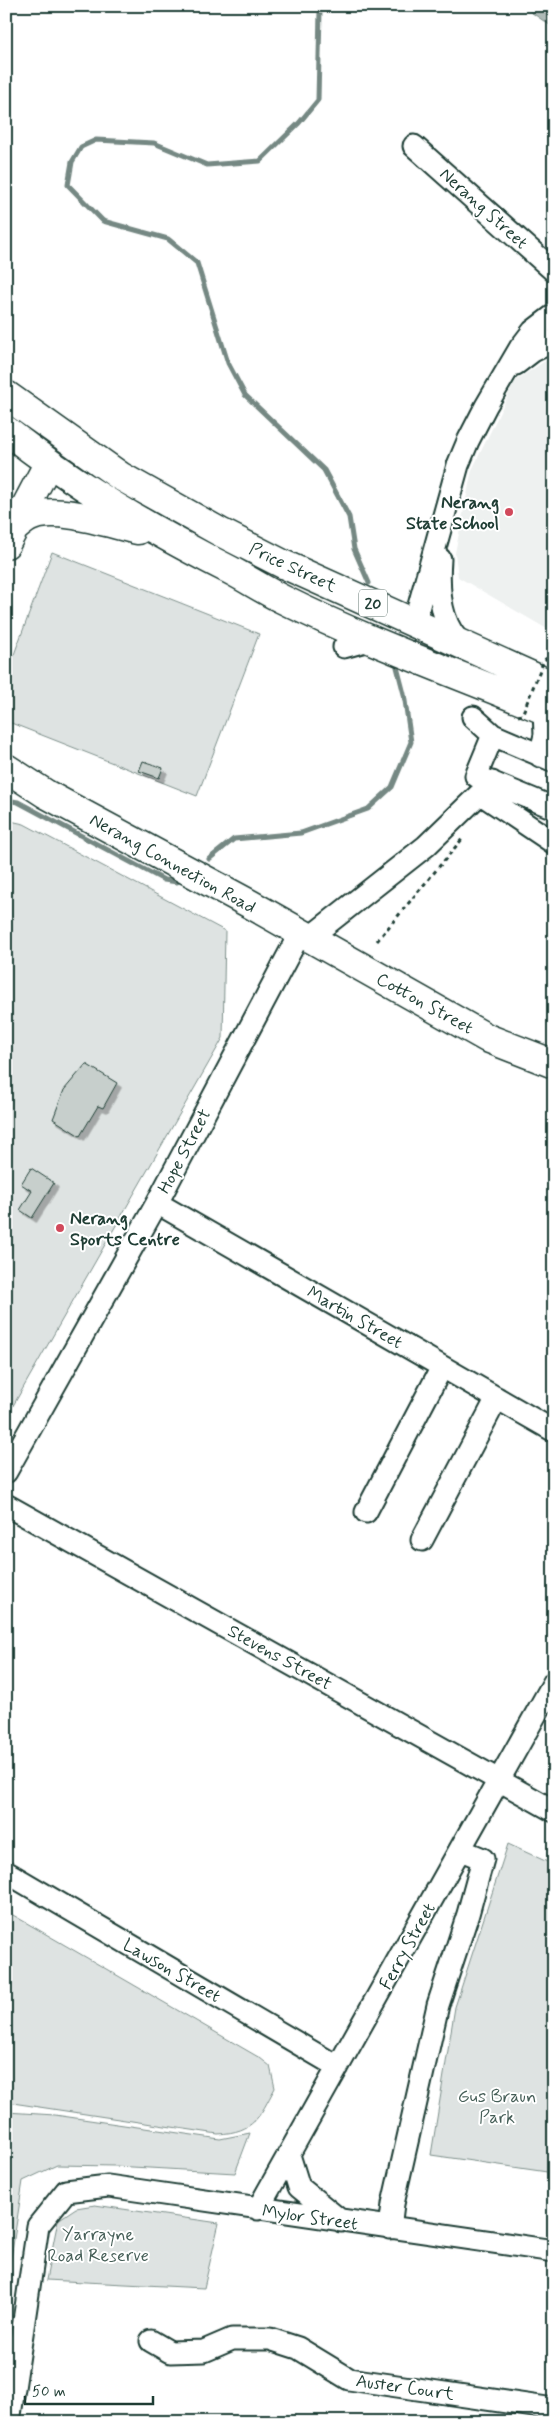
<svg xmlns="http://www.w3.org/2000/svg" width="560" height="2428" viewBox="0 0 560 2428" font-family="Mynerve,sans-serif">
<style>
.built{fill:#eef1f0}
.green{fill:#dee3e2;stroke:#7e908b}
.water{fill:#afbab7;stroke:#758883}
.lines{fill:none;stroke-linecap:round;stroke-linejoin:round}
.stream{stroke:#758883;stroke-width:5}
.building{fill:#c7cfcc;stroke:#1f3d34;filter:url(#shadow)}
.minor-casing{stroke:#1f3d34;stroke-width:25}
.major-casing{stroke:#1f3d34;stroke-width:31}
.path{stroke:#1f3d34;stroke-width:3;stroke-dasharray:4 4;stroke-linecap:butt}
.minor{stroke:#fff;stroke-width:21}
.major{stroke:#fff;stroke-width:28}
.path-bridge{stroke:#1f3d34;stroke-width:3;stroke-dasharray:4 4;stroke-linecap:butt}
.poi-dot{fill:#d1495b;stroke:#fff;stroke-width:2}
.labels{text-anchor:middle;stroke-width:4;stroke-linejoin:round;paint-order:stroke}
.shield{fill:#fff;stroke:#627771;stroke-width:1}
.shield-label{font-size:16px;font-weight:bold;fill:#1f3d34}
.street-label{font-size:18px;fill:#1f3d34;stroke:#fff}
.poi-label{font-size:18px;font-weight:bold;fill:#1f3d34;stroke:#fff;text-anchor:end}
.park-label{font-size:18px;fill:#455e57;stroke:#fff}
</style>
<defs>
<filter id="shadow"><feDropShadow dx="4.5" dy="4.5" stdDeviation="0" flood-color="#0004"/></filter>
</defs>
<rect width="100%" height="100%" fill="#fff"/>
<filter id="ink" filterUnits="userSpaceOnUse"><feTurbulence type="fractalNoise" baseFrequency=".02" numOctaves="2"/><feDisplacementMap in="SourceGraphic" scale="10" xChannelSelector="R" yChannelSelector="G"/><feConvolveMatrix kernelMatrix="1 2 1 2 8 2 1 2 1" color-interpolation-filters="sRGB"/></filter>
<g filter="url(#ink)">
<path class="built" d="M554 359V633L458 577 455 553 472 470 515 381 545 361Z"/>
<path class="green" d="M52 552 259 634 197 796 6 721V676Z
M6 820 24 824 225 931 223 1038 6 1418Z
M508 1844 554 1865V2173L431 2155 455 2007Z
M6 1911 260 2058 270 2066 275 2088C259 2117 255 2132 218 2134L6 2102Z
M6 2112 55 2115 220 2139 250 2133 235 2173 115 2166 57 2165 23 2181 6 2291Z
M95 2205 219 2223 204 2288 46 2280 58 2220 76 2208Z"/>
<path class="water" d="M522 6H554V28Z"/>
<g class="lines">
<path class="stream" d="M323 6 320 11 318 100 299 123 260 161 207 165 154 143 96 140 81 147 72 162 68 185 103 221 168 239 197 263 228 363 245 395 324 470 349 517 354 549 369 583
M6 800 18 802 164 880 177 882
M209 859 234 839 301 833 368 809 392 787 411 742 404 694 397 667"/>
</g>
<path class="building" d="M143 761 163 768 159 778 139 771Z
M86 1064 117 1083 103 1108 98 1106 80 1136 53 1119 64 1090Z
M31 1168 54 1183 32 1218 20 1210 32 1191 21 1184Z"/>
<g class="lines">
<g class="minor-casing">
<path id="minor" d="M414 146 554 271
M516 364 533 351 554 341
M440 559C438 586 439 624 462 644
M417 623 418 609 458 465 468 441 486 406 520 348 533 331 554 315
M344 647 373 639
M473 717 493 735 554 761
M493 735 476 776 554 808
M540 756 545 735 544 709
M481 794 554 843
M309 938 426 846 492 782
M157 1203 554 1431
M6 1472 157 1203 300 933
M6 1505 554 1811
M366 1512 442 1367
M422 1540 497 1398
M6 1872 338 2067
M289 2155 299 2187 341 2221
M258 2209 554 1682
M390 2228 393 2204 438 2005 468 1914 483 1859 461 1850
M151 2341 170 2352 204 2351 232 2339H270L298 2348 349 2379 554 2409
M9 2422 38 2226 66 2191 108 2186 554 2251"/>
</g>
<g class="major-casing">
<path id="major" d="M6 395 120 476 220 532 283 564 554 686
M6 430C75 486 151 530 230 570 247 579 264 590 282 599 370 643 463 676 554 714
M17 526C21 523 25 519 30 517 57 505 110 524 138 530
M6 544 48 464
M6 768 46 794 250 904 487 1038 554 1064"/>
</g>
<path class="path" d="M377 941 463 838"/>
<use href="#minor" class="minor"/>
<use href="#major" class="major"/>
<path class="path-bridge" d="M518 716 522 715 544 660 547 658"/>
</g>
</g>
<g class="poi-dot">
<circle cx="509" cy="512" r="5"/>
<circle cx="60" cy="1228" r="5"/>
</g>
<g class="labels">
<rect class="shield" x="359" y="589.5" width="28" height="27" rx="4"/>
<g class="shield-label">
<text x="373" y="609">20</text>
</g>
<g class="street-label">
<text transform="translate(484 208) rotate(42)" y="6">Nerang Street</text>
<text transform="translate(293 567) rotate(25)" y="6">Price Street</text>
<text transform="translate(173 863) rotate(29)" y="6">Nerang Connection Road</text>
<text transform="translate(425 1003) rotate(29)" y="6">Cotton Street</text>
<text transform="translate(184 1151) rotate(-62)" y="6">Hope Street</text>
<text transform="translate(355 1317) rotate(30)" y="6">Martin Street</text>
<text transform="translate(280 1657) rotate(29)" y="6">Stevens Street</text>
<text transform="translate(407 1946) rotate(-61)" y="6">Ferry Street</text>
<text transform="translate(172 1970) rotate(30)" y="6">Lawson Street</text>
<text transform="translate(310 2217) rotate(8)" y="6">Mylor Street</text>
<text transform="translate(405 2387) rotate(8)" y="6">Auster Court</text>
</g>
<g class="poi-label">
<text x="499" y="508">Nerang<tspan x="499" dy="21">State School</tspan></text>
<text x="70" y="1224" text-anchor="start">Nerang<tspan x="70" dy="21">Sports Centre</tspan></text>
</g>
<g class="park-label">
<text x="497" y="2102">Gus Braun<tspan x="497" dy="21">Park</tspan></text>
<text x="98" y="2240">Yarrayne<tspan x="98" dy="21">Road Reserve</tspan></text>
</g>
</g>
<rect width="560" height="2428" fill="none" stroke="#fff" stroke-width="25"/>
<rect x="12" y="12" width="535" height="2403" fill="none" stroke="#1f3d34" stroke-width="2" filter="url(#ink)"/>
<path d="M25 2396v8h128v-8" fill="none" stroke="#1f3d34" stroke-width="2.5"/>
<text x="32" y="2396" font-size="15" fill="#1f3d34" stroke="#ffffff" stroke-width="4" paint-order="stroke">50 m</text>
</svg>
